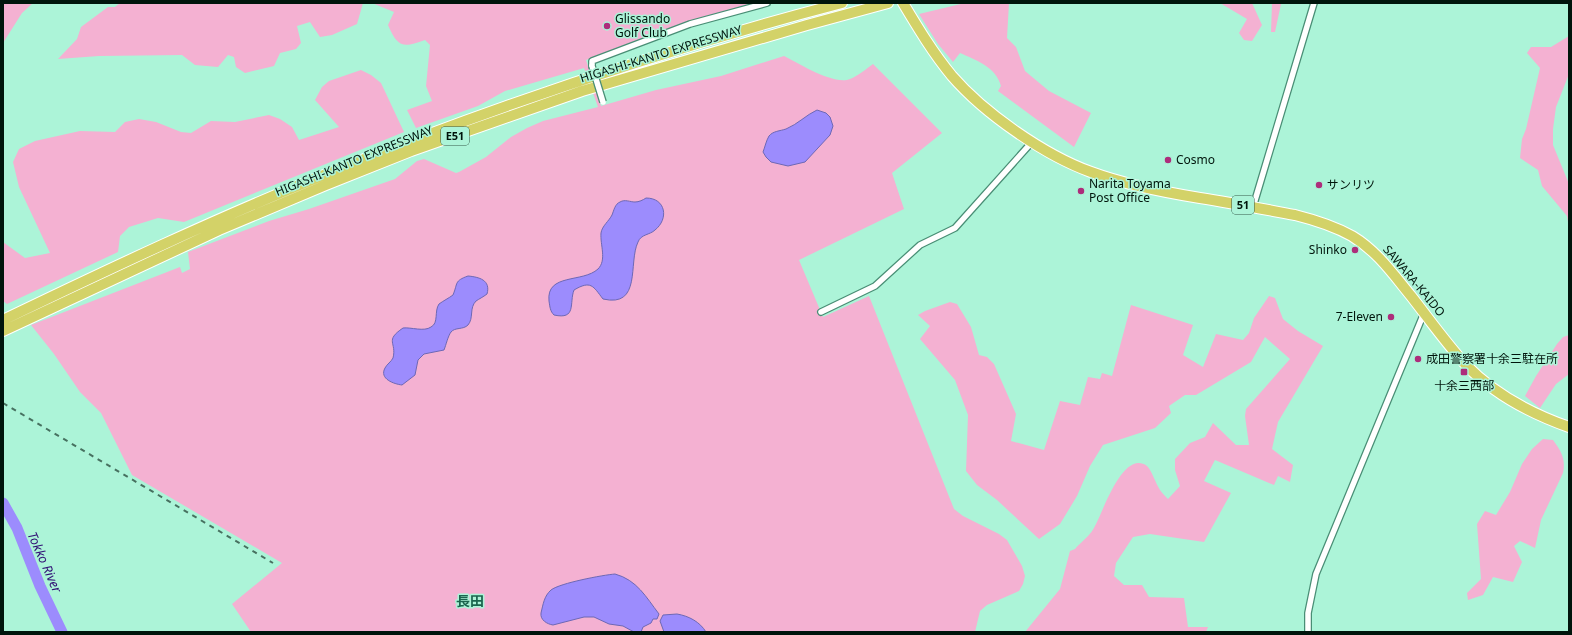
<svg xmlns="http://www.w3.org/2000/svg" width="1572" height="635" viewBox="0 0 1572 635" font-family="'Noto Sans','Noto Sans JP',sans-serif">
<style>
.green{fill:#f4b1d2}
.water{fill:#9c8cfd;stroke:#6d68b5}
.lines{fill:none;stroke-linecap:round;stroke-linejoin:round}
.river{stroke:#9c8cfd;stroke-width:11}
.street-casing{stroke:#498e75;stroke-width:8}
.highway-casing{stroke:#fff;stroke-width:12}
.street{stroke:#fff;stroke-width:5.5}
.highway{stroke:#d3d268;stroke-width:10}
.rail{stroke:#477160;stroke-width:2;stroke-dasharray:5 5;stroke-linecap:butt}
.street-bridge-casing{stroke:#498e75;stroke-width:8;stroke-linecap:butt}
.street-bridge{stroke:#fff;stroke-width:5.5}
.poi-dot{fill:#ad2d7b;stroke:#acf4d8;stroke-width:1.5}
.labels{text-anchor:middle;stroke-width:3;stroke-linejoin:round;paint-order:stroke}
.shield{fill:#acf4d8;stroke:#345849;stroke-width:1}
.shield-label{font-size:11px;font-weight:bold;fill:#00150c}
.poi-label{font-size:12px;fill:#00150c;stroke:#acf4d8;text-anchor:start}
.street-label{font-size:12px;fill:#00150c;stroke:#acf4d8}
.water-label{font-size:13px;font-style:italic;fill:#300f74;stroke:#acf4d8}
.quarter-label{font-size:14px;font-weight:bold;fill:#1b654e;stroke:#acf4d8}
</style>
<rect width="100%" height="100%" fill="#acf4d8"/>
<path class="green" d="M3 3H33L22 13 3 43Z
M120 3H363L357 24 332 35 320 37 310 22 297 26 301 43 296 49 280 53 274 66 245 73 236 67 234 57 228 55 218 67 195 65 182 55 99 56 58 59 77 39 81 27 108 7H115Z
M372 3H752L664 30 586 60 601 106 656 90 721 76 784 56C798 63 835 86 850 79 858 76 866 69 873 64L942 133 892 173 904 209 799 260 823 317 869 296 954 509 963 516 999 534 1007 540 1022 566 1025 576 1023 584 1019 591 987 605 980 611 975 632H279C270 630 260 632 251 632L232 604 282 563 132 475 101 413 80 392 54 354 31 325 180 267 182 273 190 269 188 252 269 221 309 209 395 179 417 161 424 159 456 173 459 172 486 157 511 137 527 128 543 121 598 107 584 68 505 91 478 106 416 128 407 110 432 101 426 86 430 45 425 40C403 48 398 48 388 25L394 12Z
M965 3H1009L1007 38 1016 47 1025 71 1049 91 1091 113 1074 147 998 91 1001 86C996 67 976 60 960 53L953 62 938 44 919 14Z
M1220 3H1252L1262 25 1252 41 1244 40 1239 33 1247 19Z
M1272 3H1287V4H1281L1275 32H1271Z
M1569 36V74L1556 107 1553 129V145L1569 184V228L1567 216 1542 186 1538 170 1520 158 1522 139 1526 129 1540 68 1527 53 1531 47H1551Z
M361 70 371 75 381 83 404 132 184 222 158 218 129 227 120 236 118 252 7 304 3 301V242L25 258 50 253 19 187 13 162 19 149 35 141 80 131 115 132 125 122 139 119 156 122 181 132 191 133 211 121 235 122 269 115 280 119 292 127 299 140 339 127 315 100 322 87 329 81Z
M1269 296 1275 298 1283 319 1298 331 1323 346 1278 422 1272 449 1293 465 1290 482 1278 476 1274 485 1215 460 1204 481 1231 493 1204 542 1150 534 1133 537 1116 563 1114 576 1124 585H1142L1149 597 1184 598 1188 627H1208L1206 632H1025L1060 589 1070 551 1075 549C1081 542 1091 535 1095 526 1103 512 1123 449 1147 466 1151 469 1156 484 1160 490 1162 493 1165 496 1168 499L1180 486 1175 470V459L1190 443 1205 437 1213 423 1236 445H1249L1245 416 1246 409 1290 359 1265 337 1251 362 1196 395H1185L1169 406 1171 413 1155 428 1103 445 1090 466 1077 496 1060 524 1039 539 997 500 977 485 966 471 968 415 955 380 920 339 930 326 918 315 925 311 950 302 957 304 971 327 979 355 987 357 994 364 1016 414 1011 441 1044 450 1060 401 1080 405 1088 377 1100 379 1102 373 1112 376 1131 305 1193 325 1183 355 1203 367 1216 334 1243 340 1249 333 1254 318Z
M1569 335V374L1556 384 1540 408 1525 396 1536 376 1557 344 1563 337Z
M1543 439 1553 440C1561 451 1566 459 1563 473L1541 520 1535 548 1520 541 1514 546 1522 562 1513 582 1493 577 1483 595 1468 600 1467 593 1481 579 1477 524 1485 511 1496 515 1510 492 1522 464 1532 449Z"/>
<path class="water" d="M817 110 826 113 830 117 833 126 830 135 805 162 788 166 771 162 766 157 763 152C765 147 766 141 769 136 773 131 780 131 786 129 798 124 806 115 817 110Z
M646 198C666 198 669 219 655 230 650 235 641 234 638 242 628 263 642 308 603 299 593 286 591 280 574 290 569 303 577 320 554 315 550 311 550 307 549 301 546 273 583 283 598 269 607 260 600 245 601 233 602 226 609 221 612 215 614 210 615 204 620 202 625 199 630 202 635 202 639 202 643 200 646 198Z
M468 276C479 277 491 280 487 294 483 297 479 299 476 301 469 308 474 318 468 325 463 330 455 327 451 332 448 336 446 345 444 350L424 354 418 360 415 375 402 385C394 384 379 379 385 368 387 364 391 362 393 358 397 342 384 341 403 328 411 327 424 332 431 327 439 323 434 311 439 304 443 301 449 298 453 295 458 283 454 281 468 276Z
M615 574C637 580 646 597 659 614L657 619H653L651 623 643 627 641 632H634L623 626 609 624 594 617H584L553 625C547 624 540 620 541 613 543 605 544 596 551 590 560 583 603 575 615 574Z
M677 614C689 616 700 622 706 632H664L660 621 663 615Z"/>
<g class="lines">
<path class="river" d="M3 503 17 528 40 586 62 632"/>
<g class="street-casing">
<path id="street" d="M592 66V61L690 24 767 3
M1253 207 1314 3
M821 312 875 286 920 245 955 228 1032 142
M1308 632V613L1316 574 1424 313"/>
</g>
<g class="highway-casing">
<path id="highway" d="M903 3C918 28 933 53 952 76 984 113 1044 155 1091 172 1126 185 1163 192 1200 198 1232 203 1263 209 1295 215 1315 220 1334 226 1352 236 1377 251 1393 274 1411 296 1429 319 1446 343 1466 365 1494 394 1532 414 1569 427
M3 320C109 269 215 219 324 175 493 107 666 49 842 3
M3 331 219 230 326 185 411 151 582 91 807 25 888 3"/>
</g>
<use href="#street" class="street"/>
<use href="#highway" class="highway"/>
<path class="rail" d="M3 403 273 563"/>
<g class="street-bridge-casing">
<path id="street-bridge" d="M592 66 603 102"/>
</g>
<use href="#street-bridge" class="street-bridge"/>
</g>
<g class="poi-dot">
<circle cx="607" cy="26" r="4"/>
<circle cx="1168" cy="160" r="4"/>
<circle cx="1319" cy="185" r="4"/>
<circle cx="1081" cy="191" r="4"/>
<circle cx="1355" cy="250" r="4"/>
<circle cx="1391" cy="317" r="4"/>
<circle cx="1418" cy="359" r="4"/>
<rect x="1460" y="368" width="8" height="8" rx="2"/>
</g>
<g class="labels">
<g class="shield">
<rect x="441" y="127" width="28" height="18" rx="3"/>
<rect x="1232" y="196" width="22" height="18" rx="3"/>
</g>
<g class="shield-label">
<text x="455" y="140">E51</text>
<text x="1243" y="209">51</text>
</g>
<g class="poi-label">
<text x="615" y="23">Glissando<tspan x="615" dy="14">Golf Club</tspan></text>
<text x="1176" y="164">Cosmo</text>
<text x="1089" y="188">Narita Toyama<tspan x="1089" dy="14">Post Office</tspan></text>
<text x="1327" y="189">サンリツ</text>
<text x="1347" y="254" text-anchor="end">Shinko</text>
<text x="1383" y="321" text-anchor="end">7-Eleven</text>
<text x="1426" y="363">成田警察署十余三駐在所</text>
<text x="1464" y="390" text-anchor="middle">十余三西部</text>
</g>
<g class="street-label">
<text transform="translate(661 54) rotate(-17)" y="4">HIGASHI-KANTO EXPRESSWAY</text>
<text transform="translate(354 161) rotate(-22)" y="4">HIGASHI-KANTO EXPRESSWAY</text>
<text transform="translate(1414 281) rotate(50)" y="4">SAWARA-KAIDO</text>
</g>
<g class="water-label">
<text transform="translate(45 562) rotate(66)" y="5">Tokko River</text>
</g>
<g class="quarter-label">
<text x="470" y="606">長田</text>
</g>
</g>
<rect width="1572" height="635" fill="none" stroke="#00150c" stroke-width="8"/>
</svg>
